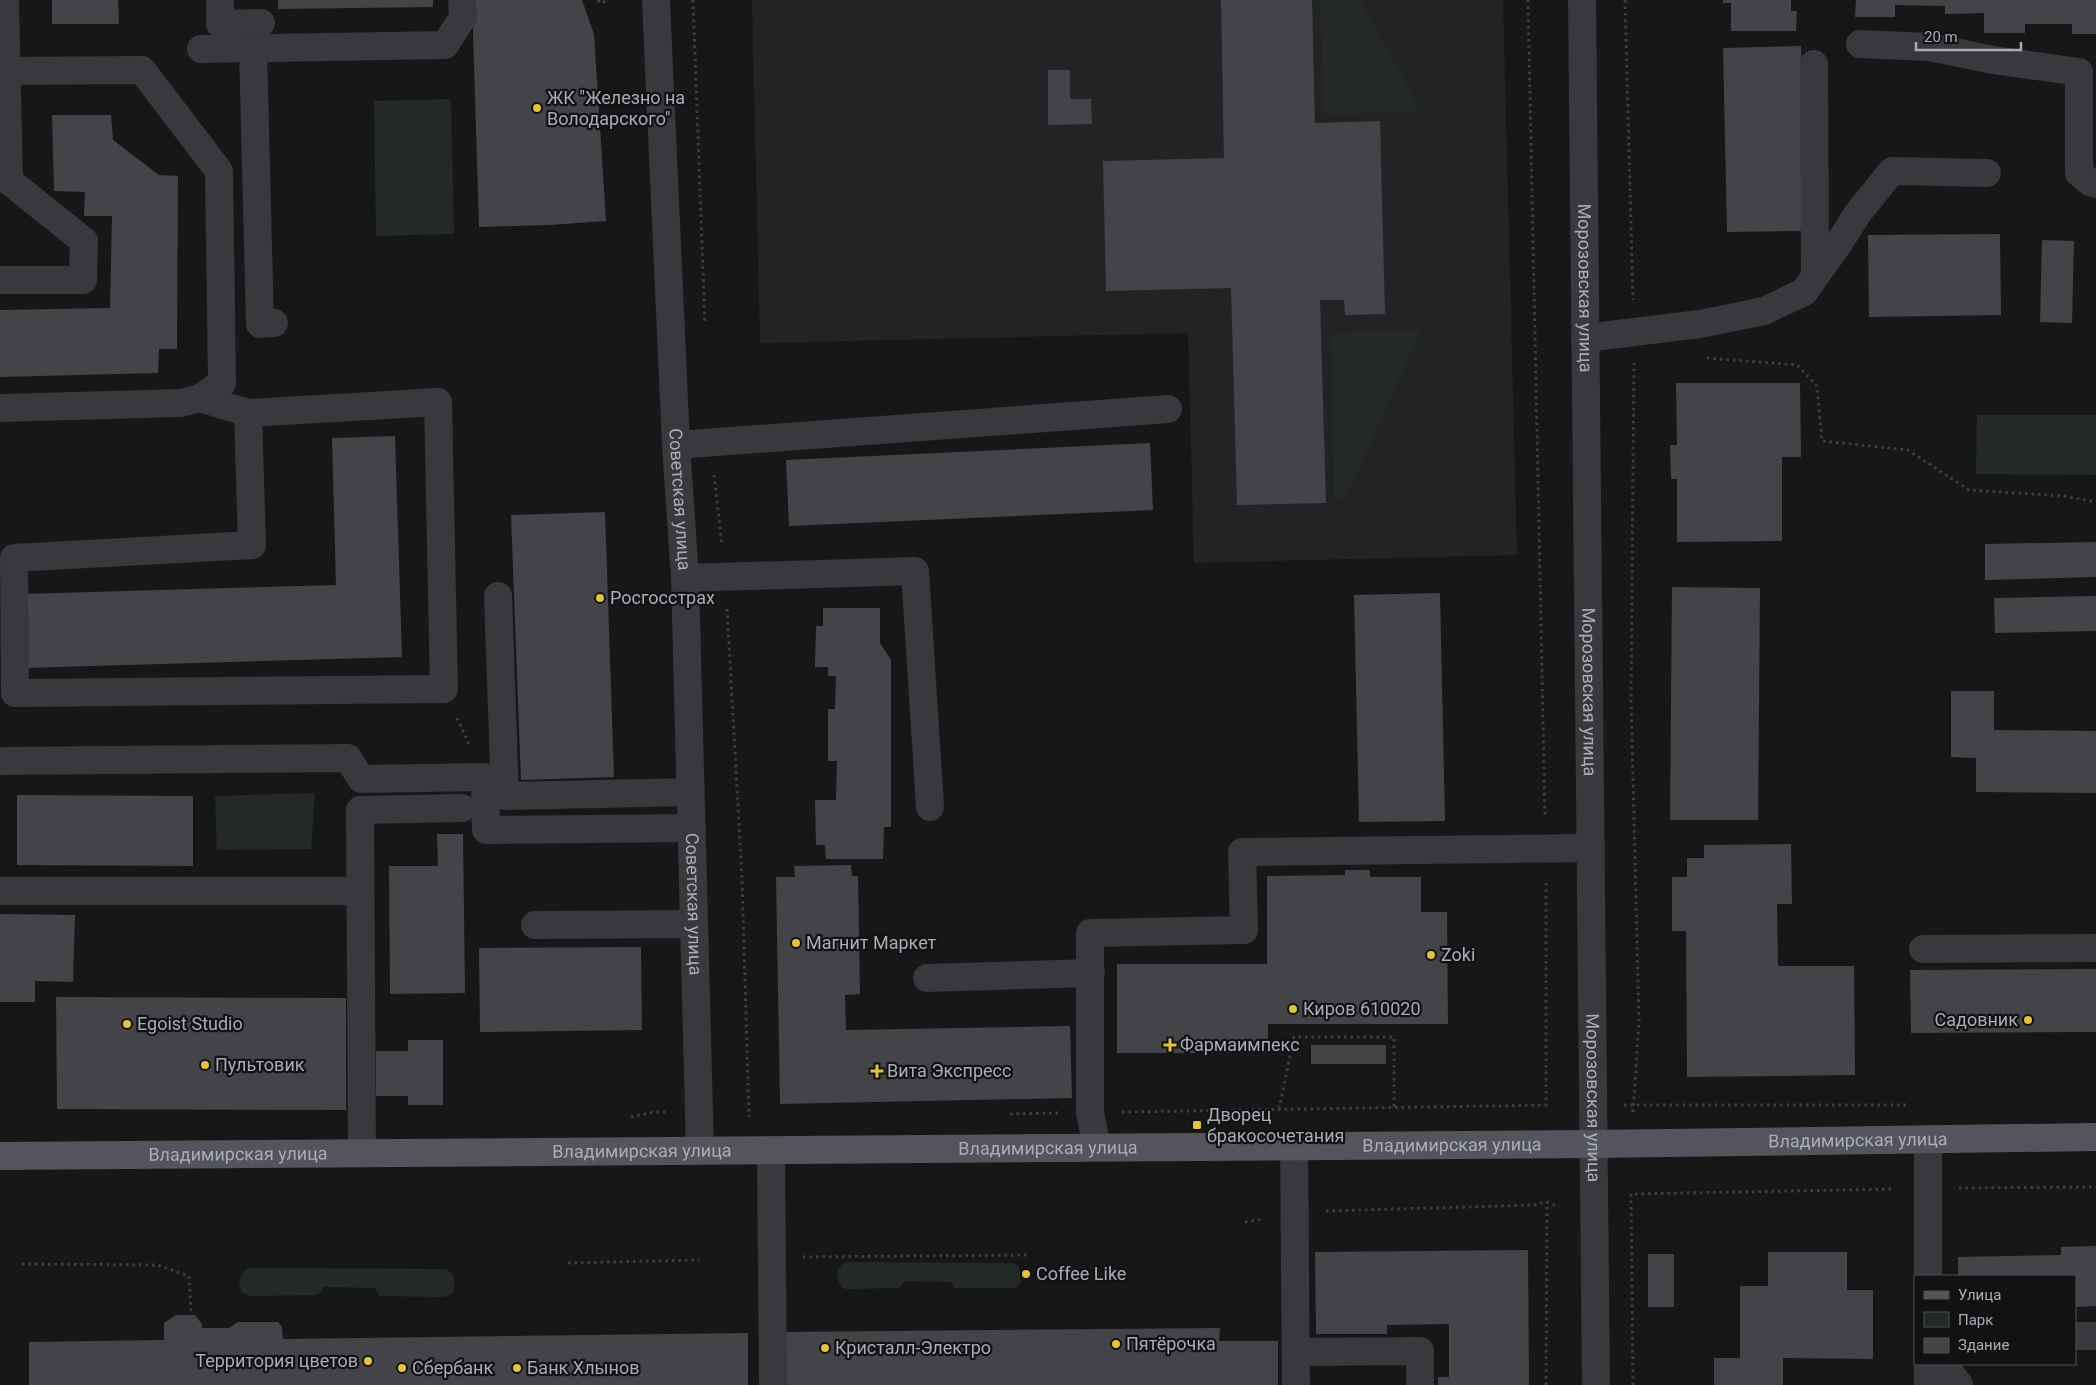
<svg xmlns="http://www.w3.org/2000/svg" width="2096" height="1385" viewBox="0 0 2096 1385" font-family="Roboto,sans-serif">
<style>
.built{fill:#232325}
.green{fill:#232a25}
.building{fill:#444448}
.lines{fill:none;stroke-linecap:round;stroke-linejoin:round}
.path{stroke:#3e3f44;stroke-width:3;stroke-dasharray:2.5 4;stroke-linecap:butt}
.minor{stroke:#38383d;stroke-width:28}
.major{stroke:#54555c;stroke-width:28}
.poi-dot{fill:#e1c146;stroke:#121213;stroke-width:2}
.labels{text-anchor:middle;stroke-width:4.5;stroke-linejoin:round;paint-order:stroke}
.poi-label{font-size:18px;fill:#aaacb7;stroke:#121213;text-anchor:start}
.street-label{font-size:18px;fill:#aaacb7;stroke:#121213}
</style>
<rect width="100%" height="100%" fill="#171718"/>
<path class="built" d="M752 0H1503L1517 555 1194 563 1188 333 760 343Z"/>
<path class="green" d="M1320 0H1360L1415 100V111L1324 115Z
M451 99 454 234 376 236 374 101Z
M1419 330 1416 341 1355 477 1342 499 1334 502 1332 333Z
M1977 415H2096V475L1976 474Z
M315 793 311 849 217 850 215 796Z
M844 1262 1010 1263 1019 1266 1021 1282 1016 1288H954L951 1282 905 1281 899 1288 845 1289C835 1281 835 1271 844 1262Z
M249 1268 446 1269C456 1275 456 1284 452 1294L444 1297 379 1296 375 1288 324 1287 318 1295 250 1296 242 1292C237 1282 239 1274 249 1268Z"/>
<path class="building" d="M52 0H118L119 24H52Z
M278 0H433V7L278 9Z
M472 0H582L594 34 606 221 549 225 479 227Z
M1221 0H1312L1315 123 1380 121 1385 314 1345 315 1344 300H1320L1326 503 1237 505 1231 288 1106 291 1103 161 1224 158Z
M1723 0H1791V11H1797L1796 31H1731V3H1723Z
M1856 0H2096V34H2072V24H2025V33H1984V13L1945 14V6L1895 5V17H1855Z
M1801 46 1805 231 1727 232 1723 48Z
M1048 70H1070V99H1091L1092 124 1048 125Z
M52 115H111L113 140 159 175 178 176 177 349H159L158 373 0 377V310L110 308 112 216H84L85 192 54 191Z
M2000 234 2001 315 1869 317 1868 235Z
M2042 240 2074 241 2072 323 2040 322Z
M1676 383H1800L1801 457H1782V541L1677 542V479H1671L1670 445H1677Z
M395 436 402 657 24 668 22 594 336 585 332 438Z
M1150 443 1153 510 789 526 786 460Z
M605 512 614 777 521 780 511 515Z
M2096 542V577L1985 580V544Z
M1672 587 1760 588 1758 820H1670Z
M1440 593 1445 821 1359 822 1354 595Z
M2096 596V631L1995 633 1994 598Z
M823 608H880V643L891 660V827H884L883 859H826L825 845H816L815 800H836L837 761H828V709H835L836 676H828V667H815L816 626H823Z
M1951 691H1994V730L2096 731V793L1976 792V758L1951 757Z
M17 795 193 796V866L17 865Z
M437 834H463L465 993 390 994 389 866H438Z
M1791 844 1792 904H1777L1778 966H1854L1855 1075 1687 1077 1686 931H1672V877H1687V858H1704V845Z
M851 865 852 876H858L860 994 845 995 846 1030 1070 1026 1072 1098 780 1104 776 877H795L794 866Z
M1345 870H1370V877H1421V912H1447L1448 1024H1268V1053H1117V964H1267V876L1345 875Z
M0 914 75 915 73 982 35 981V1002H0Z
M641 947 642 1030 480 1032 479 948Z
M2096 969V1032L1911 1033 1910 970Z
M56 997 346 998V1110L57 1109Z
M408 1040H443V1105H408V1096H376V1051H408Z
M1311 1045H1386V1064H1311Z
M2096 1246V1306L2075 1307V1276H1958V1257L2061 1255V1247Z
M1528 1250 1529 1385H1438V1377H1449V1324L1387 1325V1334H1316L1315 1252Z
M1768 1252H1847V1290H1873V1359L1783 1358V1385H1714V1358H1740V1286H1768Z
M1648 1254H1674V1307H1648Z
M176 1315H195L202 1324V1328H229L238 1322H278L282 1327 283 1339 748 1333V1385H29V1342L164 1340V1323Z
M1220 1328 1219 1341H1278V1385H782L781 1332Z"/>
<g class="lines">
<path class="path" d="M598 0 600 3 609 0
M693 0 705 324
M1528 0 1545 817
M1625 0 1633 300
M1707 358 1797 365 1817 386 1822 441 1908 450 1969 490 2064 496 2096 502
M714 475 722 546
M727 609 742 878 749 1117
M457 718 469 744
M1624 1105H1910
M1279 1109 1294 1037H1394V1108
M1122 1112 1546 1105V880
M1633 1112 1639 1021 1631 699 1634 363
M1010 1114 1058 1113
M631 1117 654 1112H666
M1959 1188 2096 1187
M1326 1211 1534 1205 1547 1202 1559 1207
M1245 1222 1263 1219
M803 1257 1030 1255
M568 1263 699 1260
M22 1264 157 1265 189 1276 191 1312
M1546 1385 1547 1202
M1633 1385 1631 1194 1895 1189"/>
<g class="minor">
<path d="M220 0V24L261 23"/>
<path id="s1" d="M656 0 676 445 685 578 700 1150"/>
<path id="s2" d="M1582 0 1596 1385"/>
<path d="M1860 44 1930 47 1993 60 2079 72V173L2090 182 2096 184"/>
<path d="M201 49 445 45 463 17 462 0"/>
<path d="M253 49 260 324 274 323"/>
<path d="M1814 64 1815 276"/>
<path d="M0 71 142 70 219 171 222 383 200 398 181 403 0 408"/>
<path d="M0 280H83L84 241 9 181 5 0"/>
<path d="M1585 338 1700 324 1764 311 1804 292 1839 243 1858 213 1892 171 1987 173"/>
<path d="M200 398 248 413 252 545 14 558 15 693 444 689 438 402 248 413"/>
<path d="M676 445 1168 409"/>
<path d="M685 578 915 571 930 807"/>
<path d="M498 596 505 796 690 792"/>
<path d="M0 761 348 758 361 779 485 777 486 830 692 828"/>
<path d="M0 891H360"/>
<path d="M535 925 694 924"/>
<path d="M1923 949 2096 948"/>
<path d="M927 978 1091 973"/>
<path d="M1294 1146 1296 1385"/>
<path d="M1097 1147 1090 1113V933L1244 930 1242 852 1590 848"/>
<path d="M771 1150 773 1385"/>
<path d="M362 1153 360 810 462 808"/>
<path d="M1928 1276V1139"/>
<path d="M2075 1336H2096"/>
<path d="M1296 1352 1420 1351V1385"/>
<path d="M1944 1364 1959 1385"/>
<path d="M1928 1385V1364"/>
</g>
<path class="major" id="s3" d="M0 1156 1593 1144 2096 1137"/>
</g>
<g class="poi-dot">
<circle cx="537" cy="108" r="5"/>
<circle cx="600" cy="598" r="5"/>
<circle cx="796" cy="943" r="5"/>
<circle cx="1431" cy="955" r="5"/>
<circle cx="1293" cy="1009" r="5"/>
<circle cx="2028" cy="1020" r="5"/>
<circle cx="127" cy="1024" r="5"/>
<path d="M1167.5 1037.5h5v5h5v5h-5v5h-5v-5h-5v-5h5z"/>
<circle cx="205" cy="1065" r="5"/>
<path d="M874.5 1063.5h5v5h5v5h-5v5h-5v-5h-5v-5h5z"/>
<rect x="1192" y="1120" width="10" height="10" rx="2.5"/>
<circle cx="1026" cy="1274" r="5"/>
<circle cx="1116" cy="1344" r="5"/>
<circle cx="825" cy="1348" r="5"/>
<circle cx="368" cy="1361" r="5"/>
<circle cx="402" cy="1368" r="5"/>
<circle cx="517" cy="1368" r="5"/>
</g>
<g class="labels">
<g class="poi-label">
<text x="547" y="104">ЖК "Железно на<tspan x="547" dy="21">Володарского"</tspan></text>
<text x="610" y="604">Росгосстрах</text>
<text x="806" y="949">Магнит Маркет</text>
<text x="1441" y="961">Zoki</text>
<text x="1303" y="1015">Киров 610020</text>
<text x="2018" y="1026" text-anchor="end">Садовник</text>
<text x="137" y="1030">Egoist Studio</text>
<text x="1180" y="1051">Фармаимпекс</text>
<text x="215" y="1071">Пультовик</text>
<text x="887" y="1077">Вита Экспресс</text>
<text x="1207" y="1121">Дворец<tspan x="1207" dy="21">бракосочетания</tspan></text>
<text x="1036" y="1280">Coffee Like</text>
<text x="1126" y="1350">Пятёрочка</text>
<text x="835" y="1354">Кристалл-Электро</text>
<text x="358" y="1367" text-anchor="end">Территория цветов</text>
<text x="412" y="1374">Сбербанк</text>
<text x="527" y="1374">Банк Хлынов</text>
</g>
<g class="street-label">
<text dy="6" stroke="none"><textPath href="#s2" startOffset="288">Морозовская улица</textPath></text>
<text dy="6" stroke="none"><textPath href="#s1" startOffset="500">Советская улица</textPath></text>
<text dy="6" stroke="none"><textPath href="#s2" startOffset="692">Морозовская улица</textPath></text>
<text dy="6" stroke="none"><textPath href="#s1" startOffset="905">Советская улица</textPath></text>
<text dy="6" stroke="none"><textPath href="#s2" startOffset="1098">Морозовская улица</textPath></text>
<text dy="6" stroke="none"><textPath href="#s3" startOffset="1858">Владимирская улица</textPath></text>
<text dy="6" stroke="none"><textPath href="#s3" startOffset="1452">Владимирская улица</textPath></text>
<text dy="6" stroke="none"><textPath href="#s3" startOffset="1048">Владимирская улица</textPath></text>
<text dy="6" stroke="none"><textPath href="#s3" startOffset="642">Владимирская улица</textPath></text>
<text dy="6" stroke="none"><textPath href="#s3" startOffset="238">Владимирская улица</textPath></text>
</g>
</g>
<rect x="1914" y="1275" width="162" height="90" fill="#121213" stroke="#4f5055"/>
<rect x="1924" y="1291" width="25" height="8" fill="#54555c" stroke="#4f5055"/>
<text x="1958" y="1300" font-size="15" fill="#aaacb7">Улица</text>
<rect x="1924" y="1312" width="25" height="15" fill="#232a25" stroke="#4f5055"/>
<text x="1958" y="1325" font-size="15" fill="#aaacb7">Парк</text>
<rect x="1924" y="1338" width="25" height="15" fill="#444448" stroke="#4f5055"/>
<text x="1958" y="1350" font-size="15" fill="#aaacb7">Здание</text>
<path d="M1916 42v8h105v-8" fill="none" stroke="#aaacb7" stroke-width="2.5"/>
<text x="1924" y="42" font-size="15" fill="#aaacb7" stroke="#121213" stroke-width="4" paint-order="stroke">20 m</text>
</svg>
